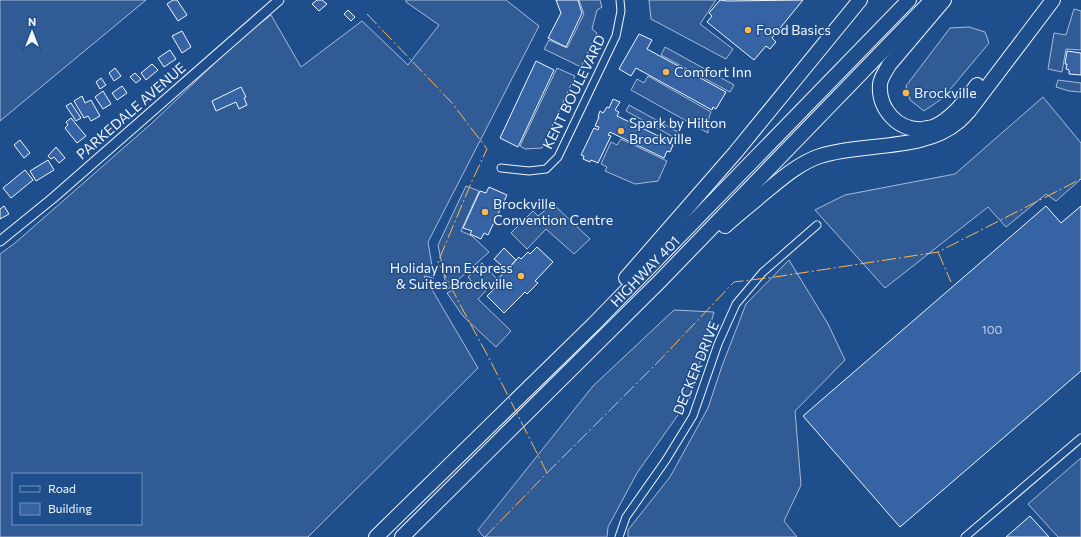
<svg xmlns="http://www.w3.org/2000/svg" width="1081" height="537" viewBox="0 0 1081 537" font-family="Commissioner,sans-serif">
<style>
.built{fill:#305b95;stroke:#a8bbd7;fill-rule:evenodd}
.building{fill:#3563a3;stroke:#f2f6ff}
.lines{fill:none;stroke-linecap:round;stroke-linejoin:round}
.minor-casing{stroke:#f2f6ff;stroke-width:9}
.tertiary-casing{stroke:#f2f6ff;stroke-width:11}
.motorway-casing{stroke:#f2f6ff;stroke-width:16}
.minor{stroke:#1f4e8c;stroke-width:7}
.tertiary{stroke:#1f4e8c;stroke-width:9}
.motorway{stroke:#1f4e8c;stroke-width:14}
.power{stroke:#ffb74d;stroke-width:1;stroke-dasharray:14 3 2 3;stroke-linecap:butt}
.poi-dot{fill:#ffb74d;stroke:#1f4e8c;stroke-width:1.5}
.labels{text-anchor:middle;stroke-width:3;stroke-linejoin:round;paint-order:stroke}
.number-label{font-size:12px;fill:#c3d1e8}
.poi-label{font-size:14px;fill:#f2f6ff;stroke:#1f4e8c;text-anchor:start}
.street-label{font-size:14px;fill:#f2f6ff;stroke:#1f4e8c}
</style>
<rect width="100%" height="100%" fill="#1f4e8c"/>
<path class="built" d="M0 0H146L0 121Z
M406 0H506L539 26 428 242 434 278 424 276 478 368 308 537H0V254L15 243 152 123 239 40 271 15 301 67 362 21 408 65 439 25 406 2ZM13 474H141V524H13Z
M579 0H600L602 7 597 10 592 29 597 33 581 67 544 49 549 40 567 48 584 14Z
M649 0H716L700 24 733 49 726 59 651 19Z
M1074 9 1081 11V50L1066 49 1062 72 1048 69 1054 33 1066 35Z
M969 27 985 32 989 43 943 98 924 111 910 100 906 86 950 28Z
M665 47 734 85 730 92 661 55Z
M557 68 575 76 542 148 525 149 520 146Z
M648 76 711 112 709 117 708 133 631 90 637 79 644 83Z
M1058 80 1081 83V92L1069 91 1056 87Z
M1043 97 1081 143V179L1056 201 1046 194 1006 227 988 207 885 288 815 210 845 195 955 174Z
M629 105 678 132 675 138 626 111Z
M621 139 667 161 658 181 635 184 605 171 607 167 601 164 611 142 617 145Z
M466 186 479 191 461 231 472 236 489 252 447 290 438 245Z
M553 204 590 239 574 254 546 229 527 249 511 233 533 211 538 216Z
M789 260 828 324 845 360 795 411 801 485 784 521 797 537H628V530L670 477 708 408 722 366 746 304Z
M482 263 497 279 478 299 511 331 496 347 463 316 447 293 465 284 472 282 468 277Z
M674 310 714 312 690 398 637 473 608 527 607 537H484L478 530 593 386Z
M1081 458V537H1058L1028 504Z"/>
<path class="building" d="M173 0H177L187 15 178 21 167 4Z
M317 0H322L327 4 319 11 312 4Z
M556 0H578L582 13 566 47 548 38 561 13Z
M720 0 727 1 803 0 772 38 776 42 770 49 766 46 754 60 707 22 712 16 709 13Z
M348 10 355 17 351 21 344 14Z
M182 31 191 47 182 53 172 36Z
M639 34 652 40 647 49 726 92 716 109 713 107 712 110 636 68 631 76 619 69Z
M170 50 176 59 164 67 158 58Z
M1067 51 1081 53V75L1069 74V70L1066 69 1067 64H1065Z
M536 61 554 70 518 147 500 138Z
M152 64 158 70 146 80 141 73Z
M115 68 121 76 114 81 109 73Z
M135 73 141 79 136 83 130 77Z
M101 78 106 85 100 89 96 82Z
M122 86 127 93 117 100 112 93Z
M241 87 246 97 244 98 247 105 239 109 236 102 216 111 212 101Z
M103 91 111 104 103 109 95 97Z
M82 96 85 103 91 100 100 116 91 121 88 116 84 118 74 101Z
M613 99 620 102 615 110 619 112 617 116 671 142 670 144 673 145 670 152 667 151 664 158 610 132 608 135 611 136 598 163 591 160 590 162 583 159 584 156 581 155 594 128 598 130 599 127 595 126 599 117H598L600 111 603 113 607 107 609 108Z
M71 103 81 118 76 121 66 106Z
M71 118 86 136 77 143 65 128 68 125 66 122Z
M20 140 30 153 24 158 14 145Z
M56 147 65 158 59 163 54 157 51 159 48 156Z
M48 160 54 170 36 181 30 171Z
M25 170 33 180 11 198 3 188Z
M489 187 507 195 488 235 484 233 481 239 470 234 472 231 463 228 480 191 486 193Z
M4 206 9 214 0 219V209Z
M1046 206 1061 223 1081 206V371L900 527 803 416Z
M537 247 553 262 535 281 538 283 527 294 525 292 504 313 487 296 497 286 494 283 519 257 521 259 528 252 530 254Z
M504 248 516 260 507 270 494 259Z
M1030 516 1049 537H1006Z"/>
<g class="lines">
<g class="minor-casing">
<path id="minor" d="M501 168 529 171 546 169 558 157 616 36 621 11 620 0
M619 537 626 517 666 460 693 416 718 344 736 304 763 272 817 225
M965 537 1081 438"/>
</g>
<g class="tertiary-casing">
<path id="tertiary" d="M0 241 53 198 279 0"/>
</g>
<g class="motorway-casing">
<g id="motorway">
<path d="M944 0 889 65C886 71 881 77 880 84 878 109 898 131 923 129 926 128 930 128 933 127 949 121 967 100 977 85"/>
<path d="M725 226C737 215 751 204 764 193 781 179 799 163 820 156 862 142 923 152 958 122 962 119 965 115 969 111L1053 0"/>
<path d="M626 278 735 153 860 0"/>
<path id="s1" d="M376 537 594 324 909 0"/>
<path d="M402 537 659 282 932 0"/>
</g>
</g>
<use href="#minor" class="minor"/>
<use href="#tertiary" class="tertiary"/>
<use href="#motorway" class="motorway"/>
<path class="power" d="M367 14 452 103 487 149 472 181 438 262 464 312 490 360 547 473
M938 252 951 282
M485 537 547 473 657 363 734 282 775 277 938 252 1081 179"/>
</g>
<g class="poi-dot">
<circle cx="748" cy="30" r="4"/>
<circle cx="666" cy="72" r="4"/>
<circle cx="906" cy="93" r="4"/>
<circle cx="621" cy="131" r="4"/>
<circle cx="485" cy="212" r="4"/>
<circle cx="521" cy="276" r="4"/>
</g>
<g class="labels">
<g class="number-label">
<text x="992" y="334">100</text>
</g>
<g class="poi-label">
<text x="756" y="35">Food Basics</text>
<text x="674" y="77">Comfort Inn</text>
<text x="914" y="98">Brockville</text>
<text x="629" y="128">Spark by Hilton<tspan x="629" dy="16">Brockville</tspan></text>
<text x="493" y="209">Brockville<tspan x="493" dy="16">Convention Centre</tspan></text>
<text x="513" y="273" text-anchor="end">Holiday Inn Express<tspan x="513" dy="16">&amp; Suites Brockville</tspan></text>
</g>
<g class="street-label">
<text transform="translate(574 92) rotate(-64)" y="5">KENT BOULEVARD</text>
<text transform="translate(131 111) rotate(-41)" y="5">PARKEDALE AVENUE</text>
<text dy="5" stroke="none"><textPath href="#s1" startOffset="378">HIGHWAY 401</textPath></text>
<text transform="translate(696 368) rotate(-68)" y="5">DECKER DRIVE</text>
</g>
</g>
<rect x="12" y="473" width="130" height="52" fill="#1f4e8c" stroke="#7391ba"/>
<rect x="20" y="486" width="20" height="6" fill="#1f4e8c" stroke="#7391ba"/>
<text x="48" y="493" font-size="12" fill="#f2f6ff">Road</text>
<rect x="20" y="503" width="20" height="12" fill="#3563a3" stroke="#7391ba"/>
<text x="48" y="513" font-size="12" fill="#f2f6ff">Building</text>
<g transform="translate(32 32)" stroke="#1f4e8c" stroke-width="3" paint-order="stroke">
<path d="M0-3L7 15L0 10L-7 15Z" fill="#f2f6ff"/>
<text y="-6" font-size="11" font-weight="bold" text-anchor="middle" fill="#f2f6ff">N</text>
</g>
</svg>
